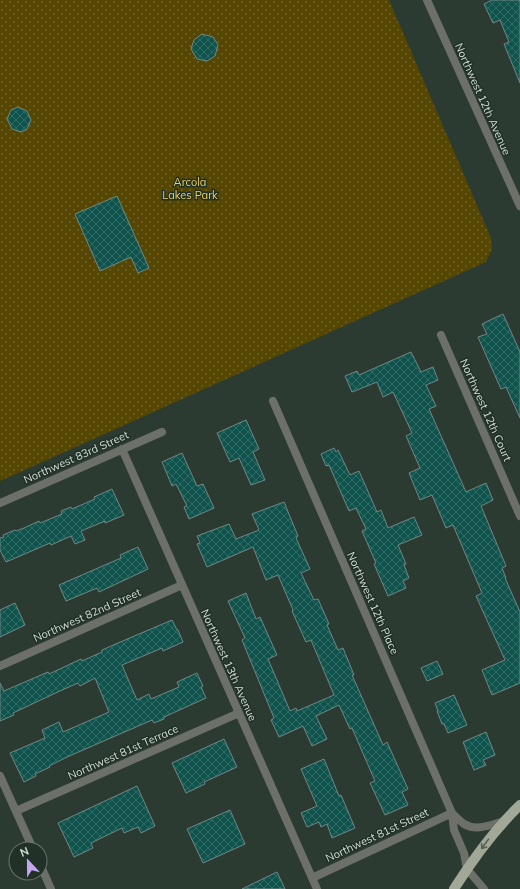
<svg xmlns="http://www.w3.org/2000/svg" width="520" height="889" viewBox="0 0 520 889" font-family="Mulish,sans-serif">
<style>
.park{fill:url(#park-dots)}
.building{fill:url(#building-cross-hatch);stroke:#718884}
.lines{fill:none;stroke-linecap:round;stroke-linejoin:round}
.street{stroke:#6d7069;stroke-width:8}
.primary{stroke:#a2a898;stroke-width:10}
.oneway{stroke:#556154}
.labels{text-anchor:middle;stroke-width:3;stroke-linejoin:round;paint-order:stroke}
.street-label{font-size:11px;fill:#d4ded7;stroke:#223127}
.park-label{font-size:11px;fill:#eccf5a;stroke:#223127}
</style>
<defs>
<pattern id="park-dots" width="8" height="8" patternUnits="userSpaceOnUse"><rect width="8" height="8" fill="#554702"/><path d="M2 2h.1M6 6h.1" fill="none" stroke="#6d6126" stroke-width="1.8" stroke-linecap="round"/></pattern>
<pattern id="building-cross-hatch" width="8" height="8" patternUnits="userSpaceOnUse"><rect width="8" height="8" fill="#0f534c"/><path d="M0 0l8 8M0 8l8-8" fill="none" stroke="#316b65"/></pattern>
</defs>
<rect width="100%" height="100%" fill="#2c3b31"/>
<path class="park" d="M0 0H389L491 238 492 249 486 262 0 481Z"/>
<path class="building" d="M492 0H520V83L504 44 509 42 500 20 493 23 484 4Z
M202 34 213 37 218 45 215 56 207 61 197 59 191 49 194 40Z
M18 107 27 111 31 120 27 129 21 132 12 129 7 119 11 110Z
M117 196 149 268 138 273 131 257 100 271 75 214Z
M503 314 520 352V418L506 387 501 389 478 337 487 334 482 324Z
M411 352 421 372 433 367 438 380 426 385 436 406 429 409 466 492 486 483 493 500 481 506 506 566 502 568 506 578H505L520 612V683L492 695 482 670 505 660 476 596 482 593 453 525 446 528 432 495 420 500 409 473 420 468 406 436 412 433 393 392 383 397 377 382 352 392 345 376 357 371 359 375Z
M246 420 259 449 253 452 265 480 251 485 239 458 230 462 217 433Z
M334 448 336 452 338 450 350 475 359 471 377 512 381 510 388 528 414 517 422 535 398 545 406 564 404 565 409 578 403 581 406 588 388 596 374 564 376 563 362 531 366 529 356 508 349 511 329 465 326 466 321 454Z
M182 453 197 486 203 484 214 508 189 519 184 507 187 506 176 484 172 486 162 462Z
M112 489 124 515 105 523V521L81 531 85 540 75 544 71 536 51 545 50 543 6 562 0 550V538L4 537 3 535 15 530 16 531 24 528 39 521 40 523 62 514 61 511 71 507 72 509 95 499 94 497Z
M284 502 298 536 296 538 310 569 301 573 314 600 318 599 329 624 327 625 338 650 343 648 354 675H352L383 745 387 742 408 789 402 792 408 805 385 815 370 783 375 781 352 728 350 729 339 705 316 716 327 739 312 746 303 726 279 737 271 720 274 718 242 640 245 638 228 601 246 593 256 619 260 617 277 655 268 659 290 711 296 708 297 711 334 695 311 640 306 642 292 611 293 610 278 575 266 580 253 547 207 567 197 544 200 543 197 536 229 524 236 539 259 530 252 514Z
M138 547 148 569 99 592 97 588 66 601 59 585 121 558 120 555Z
M15 603 25 625 0 637V610Z
M172 620 177 630H178L183 642 163 651 162 648 122 665 137 700 149 694 151 699 179 687 177 682 197 673 203 686 201 687 206 698 164 717V719L154 723 152 720 67 757 49 766 50 767 35 774 36 776 24 782 10 753 45 738 42 730 59 722 63 732 109 712 95 678 80 686 78 683 62 690 13 713 14 715 0 721V683L4 691 48 672 49 674 81 659 82 661 102 652V650L118 643Z
M437 661 443 674 427 681 421 668Z
M454 695 467 725 448 733 444 724H442L437 711H438L435 703Z
M486 732 495 755 483 760 486 765 474 770 463 742Z
M224 739 237 767 204 782 205 784 186 793 172 763Z
M324 759 339 796 341 795 355 828 332 838 327 824 321 827 319 822 307 827 301 813 317 806 301 769Z
M137 786 155 826 141 833 138 827 124 833 122 828 91 843 93 848 74 857 58 823Z
M230 810 245 844 203 863 187 829Z
M277 872 285 889H242Z"/>
<g class="lines">
<path class="street" d="M427 0 520 206
M441 335 520 516
M273 401 452 813 454 830 464 853 467 869 484 889
M122 449 317 889
M0 503 162 432
M0 666 182 585
M0 776 33 849
M16 811 239 713
M452 813C456 817 460 821 464 824 477 832 492 824 505 821
M40 864 51 889
M312 878 452 813"/>
<path class="primary" d="M454 889C473 859 494 830 520 805"/>
</g>
<defs><path id="oneway-shaft" d="M-6 0H5M1.5-3L5.5 0L1.5 3" fill="none" stroke-width="1.6" stroke-linecap="round" stroke-linejoin="round"/></defs>
<use class="oneway" href="#oneway-shaft" transform="translate(485 844) rotate(126)"/>
<g class="labels">
<g class="street-label">
<text transform="translate(483 99) rotate(66)" y="4">Northwest 12th Avenue</text>
<text transform="translate(486 410) rotate(66)" y="4">Northwest 12th Court</text>
<text transform="translate(76 457) rotate(-24)" y="4">Northwest 83rd Street</text>
<text transform="translate(373 603) rotate(66)" y="4">Northwest 12th Place</text>
<text transform="translate(87 615) rotate(-24)" y="4">Northwest 82nd Street</text>
<text transform="translate(229 665) rotate(66)" y="4">Northwest 13th Avenue</text>
<text transform="translate(123 752) rotate(-24)" y="4">Northwest 81st Terrace</text>
<text transform="translate(377 835) rotate(-25)" y="4">Northwest 81st Street</text>
</g>
<g class="park-label">
<text x="190" y="186">Arcola<tspan x="190" dy="13">Lakes Park</tspan></text>
</g>
</g>
<g transform="translate(28 861) rotate(338)"><circle r="19" fill="#223127" stroke="#69766d"/>
<path d="M0-3L7 15L0 10L-7 15Z" fill="#c5a6f0"/>
<text y="-6" font-size="11" font-weight="bold" text-anchor="middle" fill="#d4ded7">N</text>
</g>
</svg>
